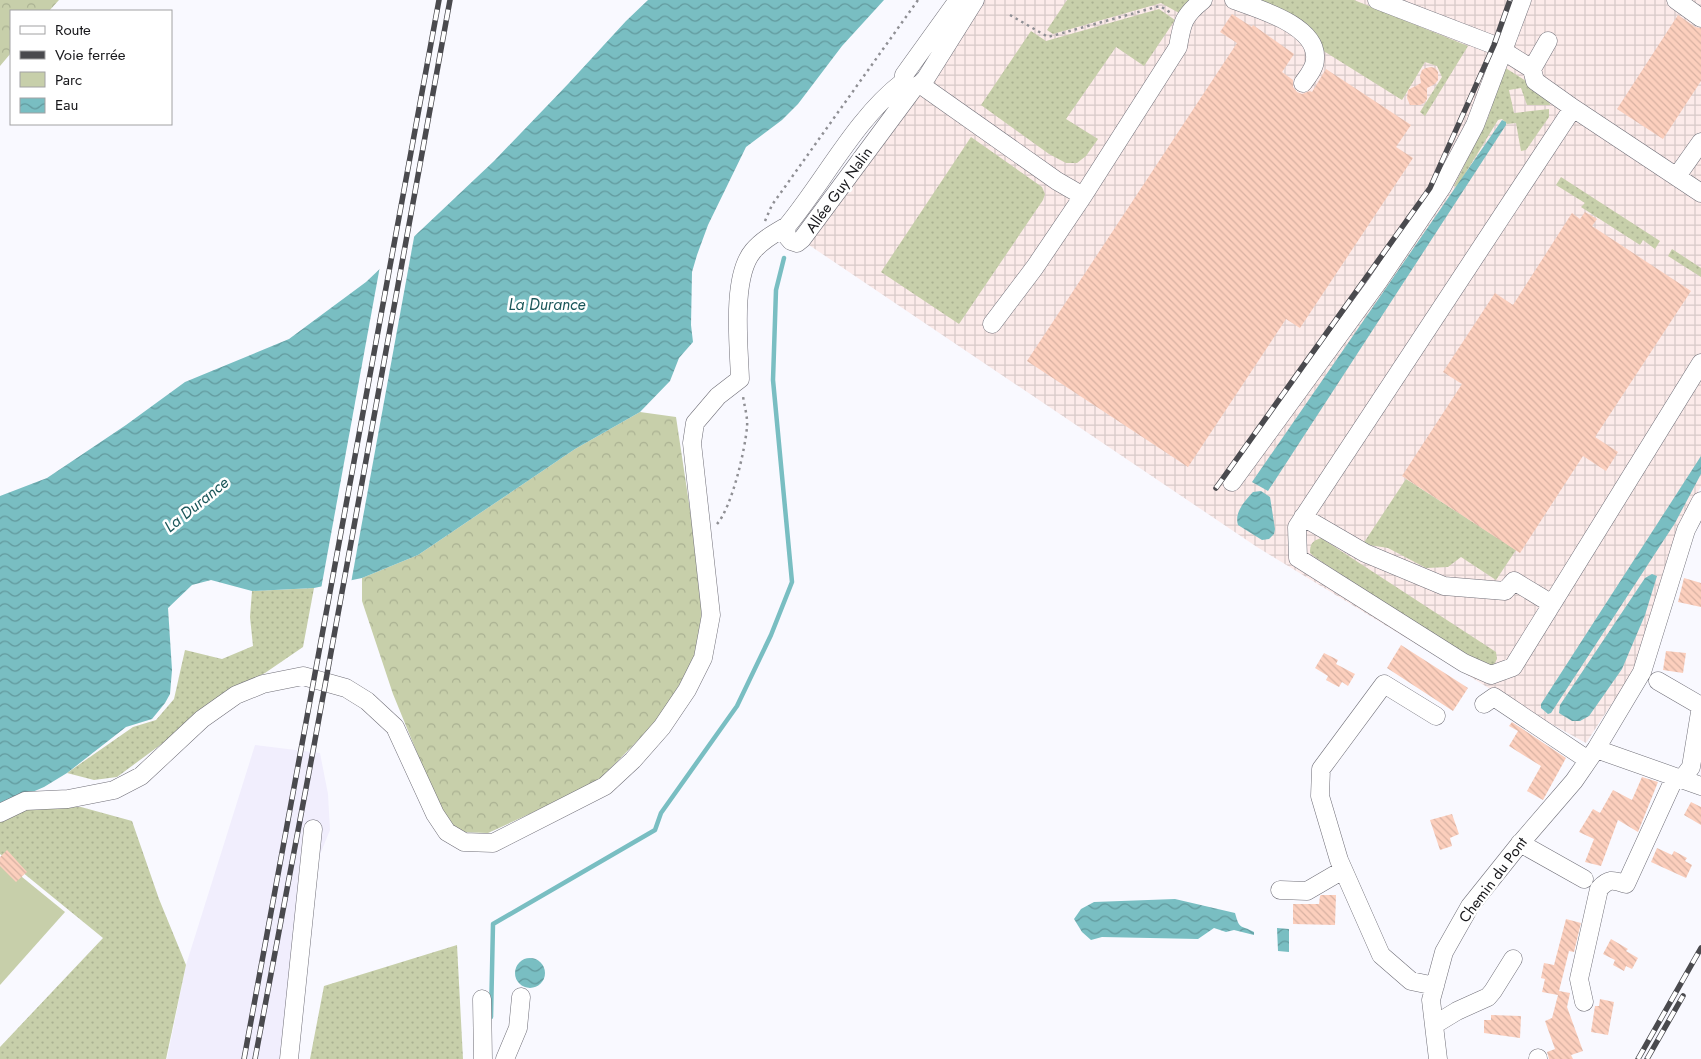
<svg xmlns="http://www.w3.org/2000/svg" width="1701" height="1059" viewBox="0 0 1701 1059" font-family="Jost,sans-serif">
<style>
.built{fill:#f1eefd}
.industrial{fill:url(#industrial-grid)}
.grass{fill:url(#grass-dots)}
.forest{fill:url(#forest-crowns)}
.park{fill:#c7cfaa}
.water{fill:url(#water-waves)}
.pier{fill:#f9f9ff}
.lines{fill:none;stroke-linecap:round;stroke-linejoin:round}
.stream{stroke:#79bec2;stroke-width:4.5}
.building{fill:url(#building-back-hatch)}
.minor-casing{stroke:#706f78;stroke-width:19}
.path{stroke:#8f8f94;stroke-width:2.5;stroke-dasharray:2.5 4;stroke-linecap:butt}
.minor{stroke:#fff;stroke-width:18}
.rail-casing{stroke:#4a4a4e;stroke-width:5.5}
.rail{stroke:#fff;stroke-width:4;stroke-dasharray:11;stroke-linecap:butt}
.labels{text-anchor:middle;stroke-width:5;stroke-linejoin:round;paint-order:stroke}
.street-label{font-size:15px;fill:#17171a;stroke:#fff}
.water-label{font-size:16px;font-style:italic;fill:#1a5659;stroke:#fff}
</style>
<defs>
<pattern id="industrial-grid" width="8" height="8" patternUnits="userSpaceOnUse" patternTransform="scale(1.25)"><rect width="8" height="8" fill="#fcebea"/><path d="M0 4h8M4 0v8" fill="none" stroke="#d7c9c8"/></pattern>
<pattern id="grass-dots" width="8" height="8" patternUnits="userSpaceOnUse" patternTransform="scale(1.25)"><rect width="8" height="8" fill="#c7cfaa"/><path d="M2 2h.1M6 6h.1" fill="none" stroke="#aab192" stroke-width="1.8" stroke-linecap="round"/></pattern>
<pattern id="forest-crowns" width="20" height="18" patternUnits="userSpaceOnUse" patternTransform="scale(1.25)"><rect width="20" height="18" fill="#c7cfaa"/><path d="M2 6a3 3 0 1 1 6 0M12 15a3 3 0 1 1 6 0" fill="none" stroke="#aab192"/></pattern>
<pattern id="water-waves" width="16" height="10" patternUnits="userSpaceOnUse" patternTransform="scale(1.25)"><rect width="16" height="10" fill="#79bec2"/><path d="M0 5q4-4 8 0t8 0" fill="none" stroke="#62999d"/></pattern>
<pattern id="building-back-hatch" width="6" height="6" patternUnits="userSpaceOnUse" patternTransform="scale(1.25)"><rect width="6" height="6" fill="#fccfbd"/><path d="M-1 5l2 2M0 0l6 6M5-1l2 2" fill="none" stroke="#d7b1a2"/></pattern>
</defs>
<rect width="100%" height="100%" fill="#f9f9ff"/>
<path class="built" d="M255 745 320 753 328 794 330 830 317 862 289 1059H167L186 965Z"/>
<path class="industrial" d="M984 0H1701V486L1674 540 1638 664 1586 743 1515 704 1257 547 809 245Z"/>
<path class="grass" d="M1067 0H1191L1179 13 1161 3 1053 34 1047 30Z
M1254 0H1354L1468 46 1425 116 1420 112 1442 77 1437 66 1425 62 1402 100 1322 50Z
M1159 9 1175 20 1144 66 1116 47 1066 119 1098 139 1086 156 1077 163H1066L1049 154 981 105 1031 31 1046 41Z
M1504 67 1548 95 1550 105H1527L1521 88 1509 90 1514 113 1549 109V117L1526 150 1521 151 1516 123 1507 124 1502 119 1498 120 1457 187 1454 186 1488 118Z
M971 137 1042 187 1045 194 1043 200 959 324 881 272Z
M1561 177 1660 241 1655 249 1643 240 1640 245 1581 207 1585 203 1556 185Z
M1672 249 1701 268V277L1668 256Z
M1406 479 1516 550 1496 580 1461 557 1448 567 1426 568 1388 548 1363 544Z
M1321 538 1496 652 1497 659 1493 666 1487 667 1479 665 1316 558 1310 553C1310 544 1312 541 1321 538Z
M314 588 303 647 265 673 240 686 117 777 94 780 67 773 133 727 156 720 174 699 185 650 222 659 253 646 250 617 252 591Z
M81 807 132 821 159 899 186 965 166 1059H0V1047L103 938 0 854V818L23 808Z
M457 945 463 1059H310L324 986Z"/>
<path class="forest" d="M0 0H59L49 11H11V53L0 66Z
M640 412 676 417 703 596 698 653 659 719 595 784 488 833 458 832 442 814 393 694 362 601V578L418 555 575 449Z"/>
<path class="park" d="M0 859 65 912 0 985Z"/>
<path class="water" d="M648 0H884L842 46 798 104 782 120 746 147 708 225 697 255 692 272 691 325 693 342 679 358 670 381 640 412 575 449 418 555 362 578 314 588 252 591 211 580 192 585 168 608 172 670 170 694 165 703 152 719 126 727 67 773 44 787 0 806V496L47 478 126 425 185 382 289 339 366 282 494 161 568 84 626 21Z
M1502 120 1506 122V125L1268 491 1252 482Z
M1701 456V474L1675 523 1551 713 1548 714 1541 708V704Z
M1261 491 1270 497 1275 529 1274 534 1269 539 1262 540 1238 525C1234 512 1245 501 1253 492Z
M1652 574 1657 576 1645 615 1622 669 1601 699 1589 716 1580 721H1572L1559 713 1560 705 1645 578Z
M1175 899 1235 913C1240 931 1240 924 1254 932V935L1234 930 1226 932 1214 928 1198 939 1102 937 1091 940 1082 932 1074 919 1081 909 1094 902Z
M1277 928 1289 929V952L1278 951Z
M515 973a15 15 0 1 1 30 0a15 15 0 1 1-30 0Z"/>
<path class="pier" d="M415 232 351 583 321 589 380 266Z"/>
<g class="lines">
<path class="stream" d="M491 1017 493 924 655 830 661 813 737 706 771 635 792 582 773 380 776 290 784 258"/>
</g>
<path class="building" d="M1232 14 1252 27 1253 25 1294 54 1282 72 1293 80V87L1297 92 1302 94 1310 91 1312 92 1326 69 1411 125 1396 147 1413 158 1300 328 1286 319 1188 467 1027 361 1237 43 1220 32Z
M1678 15 1695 27 1701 28V81L1663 139 1617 109Z
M1431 67 1435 68 1438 72V80L1435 84 1427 88V99L1424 103 1420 105H1410L1407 98 1408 90 1421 83 1420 76 1422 70 1426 68Z
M1585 212 1597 219 1592 226 1691 291 1595 437 1618 452 1606 471 1583 456 1520 553 1402 476 1462 384 1443 372 1495 293 1513 305 1572 213 1580 219Z
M1684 578 1701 583V607L1678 602Z
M1401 645 1468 688 1453 711 1387 668Z
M1666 651 1686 653 1683 673 1663 670Z
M1324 653 1338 660 1336 664 1355 674 1348 686 1342 682 1339 687 1326 680 1328 676 1315 668Z
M1512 722 1566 758 1543 800 1527 791 1541 766 1509 746 1518 731 1509 726Z
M1642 777 1658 782 1638 832 1618 820 1601 866 1585 862 1594 839 1579 832 1593 809 1600 813 1613 790 1632 800Z
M1691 802 1701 807V825L1684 815Z
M1452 814 1459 834 1450 838 1452 846 1440 850 1430 820Z
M1657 848 1672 855 1674 851 1687 858 1685 861 1692 865 1686 878 1651 862Z
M7 850 27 872 16 882 0 866V857Z
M1321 895H1336L1335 925 1293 924V904H1319L1320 896Z
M1566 919 1581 923 1574 952 1569 951 1559 991 1570 993 1567 1007 1583 1051 1571 1055 1573 1059H1549L1547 1052 1555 1049 1545 1021 1552 1018 1558 995 1542 992 1545 979 1541 978 1544 963 1554 965Z
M1611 939 1628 949 1626 951 1638 958 1632 969 1626 966 1624 971 1613 965 1615 960 1603 954Z
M1600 999 1614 1002 1608 1035 1591 1032 1595 1006H1599Z
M1491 1015 1521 1016 1520 1038 1484 1033V1020H1491Z"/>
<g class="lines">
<g class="minor-casing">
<path id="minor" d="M958 0 904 75 903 82 907 86C917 88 920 85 926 78L975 0
M1234 0C1259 9 1318 26 1315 59 1315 68 1308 76 1303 83
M1377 0 1494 45 1532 69 1548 41
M1676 0 1701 18
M1532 69 1535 81 1573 108 1297 527 1298 558 1464 663 1491 675 1513 667 1701 363
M903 82C856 118 825 180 787 226L786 235 791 241 797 243 802 239 914 88
M921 85 1057 181 1083 196 1178 47C1182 23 1183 16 1203 0
M1573 108 1701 193
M1677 176 1701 142
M992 324 1035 267 1083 196
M1232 482 1378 282 1442 187 1475 125 1522 0
M1303 517 1365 553 1444 586 1505 591 1514 581 1552 604
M1658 681 1701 706 1691 767 1682 779
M1484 704 1494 697 1588 760
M1596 749 1701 786
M0 813 25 801 68 799 114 790 141 776 202 719 236 695 263 684 303 676 346 688 367 701 395 727 435 814 447 832 464 842 493 843 605 786 633 760 662 727 687 690 703 658 711 615 692 443 695 423 718 396 740 379C739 346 731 277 753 251 762 240 775 233 787 226
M1520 843 1584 879
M1280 890 1307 891 1343 870
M1435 986 1411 981 1381 955 1339 860 1320 796 1321 769 1384 684 1436 716
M482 999 483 1059
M1584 1002 1579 979 1599 889C1609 878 1613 880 1626 884L1675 777
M1434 1025 1457 1011 1488 997 1493 991 1513 959
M1538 1058V1059
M289 1059 313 829
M505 1059 518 1028 521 997
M1438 1059 1431 1000 1444 952 1470 906 1518 846 1574 781 1596 749 1642 672 1686 530 1701 501"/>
</g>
<path class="path" d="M1010 15 1048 37 1160 6 1171 13
M765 221 772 205 918 0
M717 524C732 507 745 450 747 427 748 417 744 405 743 396"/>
<use href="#minor" class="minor"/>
<g class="rail-casing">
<path id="rail" d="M1216 488 1430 188 1494 45 1510 0
M244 1059 439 0
M255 1059 313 751 450 0
M1638 1059 1701 948
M1647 1059 1683 996"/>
</g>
<use href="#rail" class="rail"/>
</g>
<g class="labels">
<g class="street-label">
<text transform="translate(839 190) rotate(-54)" y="5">Allée Guy Nalin</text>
<text transform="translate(1493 880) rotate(-53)" y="5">Chemin du Pont</text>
</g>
<g class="water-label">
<text x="547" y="310">La Durance</text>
<text transform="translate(196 504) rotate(-39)" y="6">La Durance</text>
</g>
</g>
<rect x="10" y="10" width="162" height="115" fill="#ffffff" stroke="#a2a2a3"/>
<rect x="20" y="26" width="25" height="8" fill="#ffffff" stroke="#a2a2a3"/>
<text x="55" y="35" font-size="15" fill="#17171a">Route</text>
<rect x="20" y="51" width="25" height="8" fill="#4a4a4e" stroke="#a2a2a3"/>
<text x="55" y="60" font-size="15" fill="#17171a">Voie ferrée</text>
<rect x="20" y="72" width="25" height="15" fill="#c7cfaa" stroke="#a2a2a3"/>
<text x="55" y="85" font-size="15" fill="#17171a">Parc</text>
<rect x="20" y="98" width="25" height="15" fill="url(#water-waves)" stroke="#a2a2a3"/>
<text x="55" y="110" font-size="15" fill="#17171a">Eau</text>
</svg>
